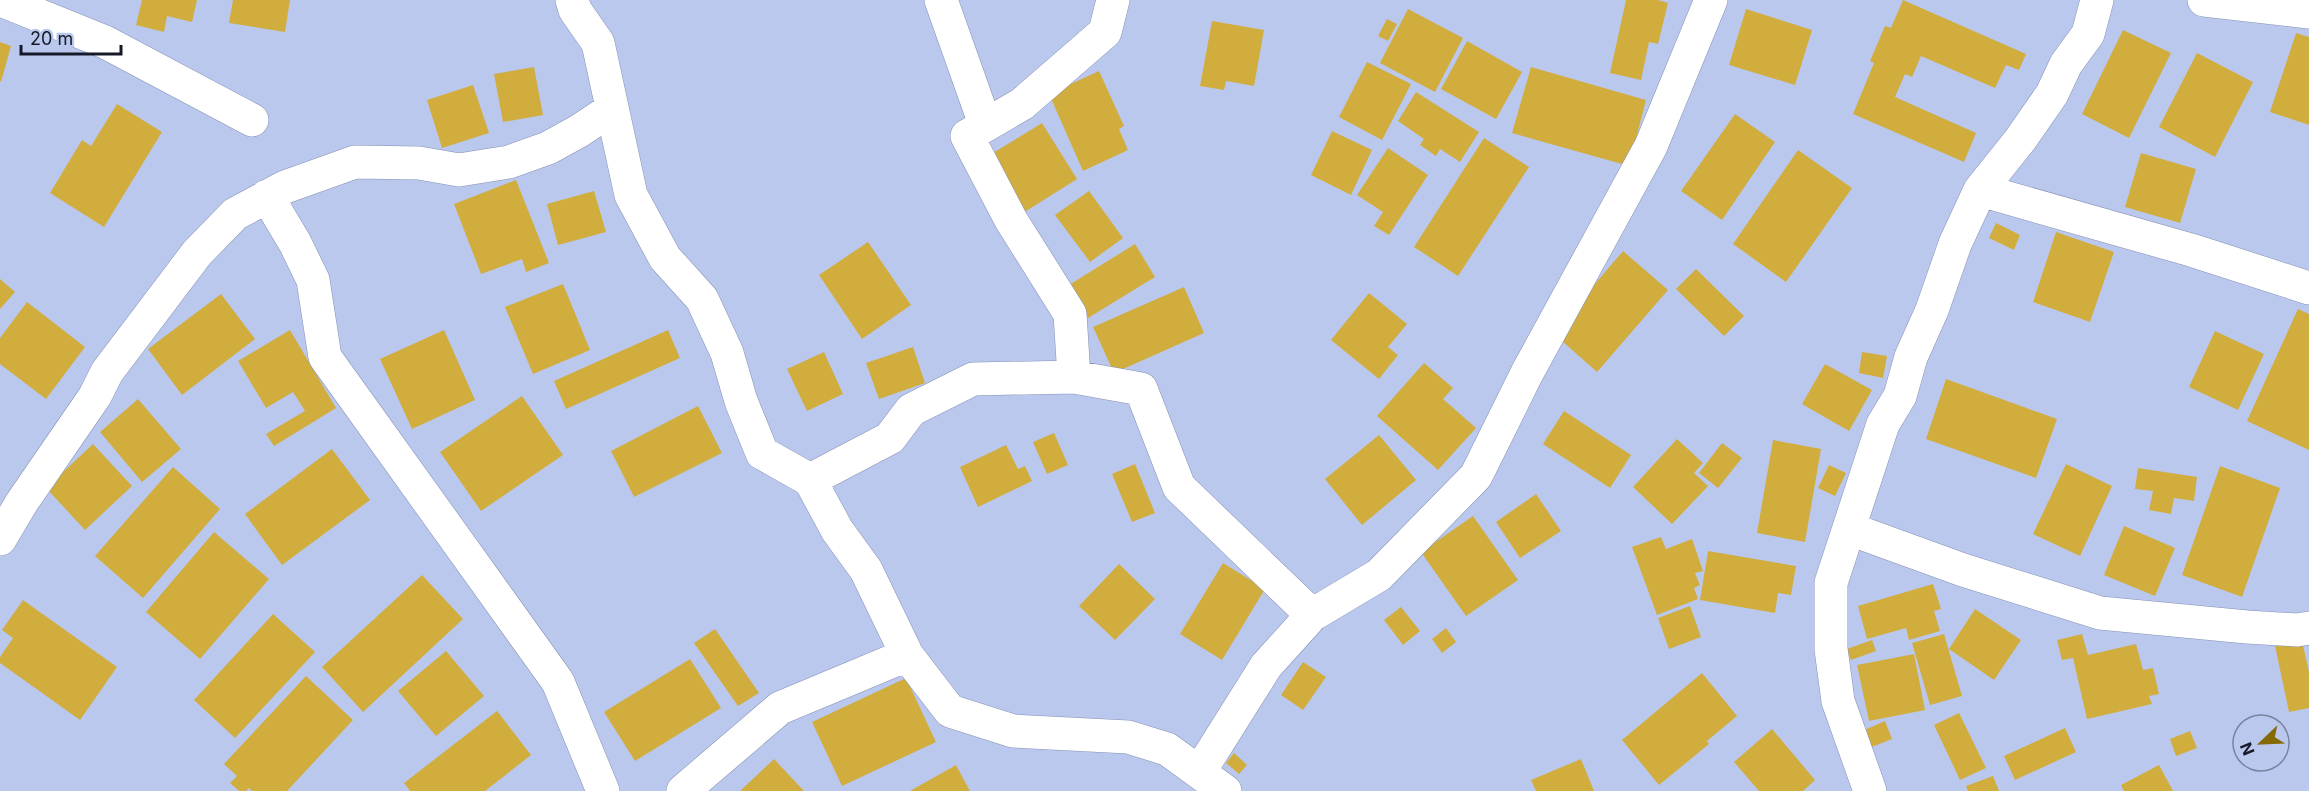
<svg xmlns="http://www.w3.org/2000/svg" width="2309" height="791" viewBox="0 0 2309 791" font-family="Inter,sans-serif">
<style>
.building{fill:#d1ad3e}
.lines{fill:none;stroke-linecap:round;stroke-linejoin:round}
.minor-casing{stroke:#8491b4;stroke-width:34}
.minor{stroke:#fff;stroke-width:33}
</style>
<rect width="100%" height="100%" fill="#bbc8ee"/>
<path class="building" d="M142 0H197L192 22 167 16 164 32 136 25Z
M233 0H290L285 32 229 23Z
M1626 0H1658L1668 3 1658 44 1649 42 1641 80 1610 73Z
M1903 0 2026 54 2019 70 2006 65 1995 88 1921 56 1912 77 1905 74 1895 97 1976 133 1964 162 1853 114 1874 63 1870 61 1885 26 1891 28Z
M1408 9 1463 38 1435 92 1380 63Z
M1746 9 1812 30 1795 85 1729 65Z
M1387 19 1397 24 1388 41 1378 36Z
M1212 21 1264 30 1254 86 1226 81 1224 90 1200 86Z
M2123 30 2171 53 2129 138 2082 114Z
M2296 33 2309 37V125L2270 112Z
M1467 41 1522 72 1496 119 1441 89Z
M0 42 11 46 1 82 0 81Z
M2197 53 2253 82 2215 157 2159 127Z
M1367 62 1411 84 1382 140 1339 117Z
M534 67 543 115 503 122 494 74Z
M1531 67 1646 100 1629 166 1512 133Z
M1099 71 1124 126 1119 129 1128 150 1083 171 1049 94Z
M473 85 489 133 442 148 427 100Z
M1416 92 1479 132 1460 162 1440 149 1436 156 1420 145 1424 139 1398 121Z
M117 104 162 132 104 227 50 193 82 140 91 146Z
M1735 114 1775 142 1722 220 1681 191Z
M1042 123 1077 179 1023 213 988 156Z
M1332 131 1372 150 1351 195 1311 175Z
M1484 138 1529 167 1458 276 1414 247Z
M1388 148 1428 175 1389 235 1374 226 1383 212 1357 195Z
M1798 150 1852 188 1786 282 1733 244Z
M2141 153 2196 169 2180 223 2125 207Z
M516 180 549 263 526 272 522 259 481 274 454 204Z
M594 191 606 232 558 245 547 204Z
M1089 191 1123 238 1090 262 1055 215Z
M1996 223 2020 235 2014 250 1989 238Z
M2056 232 2114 252 2090 322 2033 302Z
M868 242 911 305 862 339 819 275Z
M1135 244 1155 277 1088 318 1069 285Z
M1623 251 1668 290 1597 372 1553 333Z
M1696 269 1744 316 1724 336 1676 289Z
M0 279 15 292 0 309Z
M563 284 590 350 533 374 505 307Z
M1184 287 1204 333 1114 373 1093 327Z
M1369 293 1407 324 1388 347 1398 355 1379 379 1331 340Z
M221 294 255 339 182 395 148 349Z
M27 302 85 347 46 399 0 364V338Z
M2298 309 2309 314V450L2247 421Z
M290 330 336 408 274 446 266 434 305 411 293 392 266 408 238 361Z
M444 330 475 400 412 429 380 359Z
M668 330 680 358 566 409 554 381Z
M2215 331 2264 354 2238 410 2189 387Z
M913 347 925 383 879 399 866 363Z
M824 352 843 394 807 411 787 369Z
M1862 352 1887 356 1883 378 1859 373Z
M1424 363 1453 388 1443 399 1476 428 1438 470 1377 416Z
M1825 364 1872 390 1849 431 1802 404Z
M1946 379 2057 419 2036 478 1926 439Z
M522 396 563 455 481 511 440 452Z
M138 399 181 449 142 482 100 432Z
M698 406 722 453 634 497 611 451Z
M1564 411 1631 455 1610 488 1543 444Z
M1054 433 1068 465 1047 474 1033 442Z
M1379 435 1416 480 1362 525 1325 479Z
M1677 439 1703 463 1694 473 1708 486 1672 524 1633 487Z
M1773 440 1821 449 1805 542 1757 533Z
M1722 443 1742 458 1718 488 1699 473Z
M93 444 132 486 85 530 46 488Z
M1006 445 1018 469 1025 466 1032 481 978 507 960 467Z
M332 449 370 500 282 565 245 514Z
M1135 464 1155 513 1132 522 1112 474Z
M2066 464 2112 486 2080 556 2033 534Z
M1829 465 1846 473 1835 496 1818 488Z
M2220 466 2280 488 2242 597 2182 575Z
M173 467 220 509 143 598 95 556Z
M2138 468 2197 477 2194 501 2174 498 2171 514 2149 510 2153 491 2135 489Z
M1536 494 1561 531 1520 558 1496 522Z
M1473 516 1518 580 1466 616 1421 552Z
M2124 526 2175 548 2155 596 2104 575Z
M214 532 269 579 200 659 146 612Z
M1661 537 1666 549 1692 539 1703 571 1695 573 1700 585 1694 588 1698 599 1657 615 1632 547Z
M1708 551 1796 566 1791 595 1778 593 1775 613 1700 600Z
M1223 563 1265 589 1222 660 1180 634Z
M1119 564 1155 599 1115 640 1079 606Z
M422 575 463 619 363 712 322 667Z
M1933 584 1941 609 1934 611 1940 631 1909 640 1906 628 1867 639 1858 606Z
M23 600 117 667 80 720 0 663V657L13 638 2 630Z
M1690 606 1701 637 1669 649 1658 618Z
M1401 607 1420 631 1403 645 1384 620Z
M1975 609 2021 640 1994 680 1949 649Z
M273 614 315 652 235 738 194 700Z
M1446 628 1456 642 1442 653 1432 639Z
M715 629 759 693 738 706 694 643Z
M1944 634 1962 696 1930 705 1912 643Z
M2082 634 2088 655 2136 644 2143 670 2153 668 2159 694 2149 696 2152 704 2087 719 2073 658 2062 660 2057 640Z
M1872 640 1876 651 1851 660 1847 649Z
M2302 641 2309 672V708L2289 712 2275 646Z
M446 651 484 696 436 736 398 691Z
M1914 654 1925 710 1869 721 1857 665Z
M690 659 721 708 635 761 604 712Z
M1303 662 1326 677 1303 710 1281 695Z
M1702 673 1737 716 1707 741 1709 744 1659 785 1622 740Z
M306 676 353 720 287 791H252L249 788 246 791H239L230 783 237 776 224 764Z
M906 678 936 742 842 786 812 722Z
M497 711 531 755 485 791H410L404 783Z
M1959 713 1986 768 1960 780 1934 725Z
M1885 721 1892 739 1869 748 1862 731Z
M2065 728 2076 752 2015 780 2004 756Z
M1772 729 1815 780 1803 791H1759L1734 762Z
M2190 731 2197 748 2176 756 2170 739Z
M1234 753 1247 765 1239 774 1226 763Z
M774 759 804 791H740Z
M1581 759 1594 791H1536L1531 780Z
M956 765 970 791H910Z
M2159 765 2173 791H2124L2121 785Z
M1993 776 1999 791H1968L1966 786Z"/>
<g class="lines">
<g class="minor-casing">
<path id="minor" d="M1 0 105 42 252 120
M572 0 575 10 598 43 631 195 665 258 702 299 727 353 741 401 762 453 810 480 837 530 866 570 907 655 950 711 1013 731 1128 737 1167 749 1225 791
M941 0 985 124
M2204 0 2309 12
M1980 190 2191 250 2309 288
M267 196 295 243 313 280 325 357 558 682 603 791
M1074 377 1070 314 1011 220 967 136 1022 104 1105 32 1113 0
M810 480 890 438 911 410 973 379 1074 377 1141 389 1179 487 1312 615
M1850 529 1963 570 2100 613 2247 627 2297 630 2309 628
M0 539 22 502 95 396 107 372 197 253 235 214 285 187 355 162 419 163 459 170 509 162 548 148 579 131 612 109
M1200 771 1266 666 1312 615 1379 575 1476 476 1527 373 1651 146 1711 0
M683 791 780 708 907 655
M1870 791 1838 701 1831 649V583L1883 424 1900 396 1911 357 1932 310 1955 244 1980 190 2020 140 2052 94 2066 64 2088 34 2097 0"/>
</g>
<use href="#minor" class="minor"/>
</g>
<g transform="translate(2261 743) rotate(247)"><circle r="28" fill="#bbc8ee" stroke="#79829f" stroke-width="1.5"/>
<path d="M0-4.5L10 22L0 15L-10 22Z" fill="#856904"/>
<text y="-9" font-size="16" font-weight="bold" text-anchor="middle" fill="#161a28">N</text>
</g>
<path d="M21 45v9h100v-9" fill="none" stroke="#161a28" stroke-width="3"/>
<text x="30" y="45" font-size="18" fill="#161a28" stroke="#bbc8ee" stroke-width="4.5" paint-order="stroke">20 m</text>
</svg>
